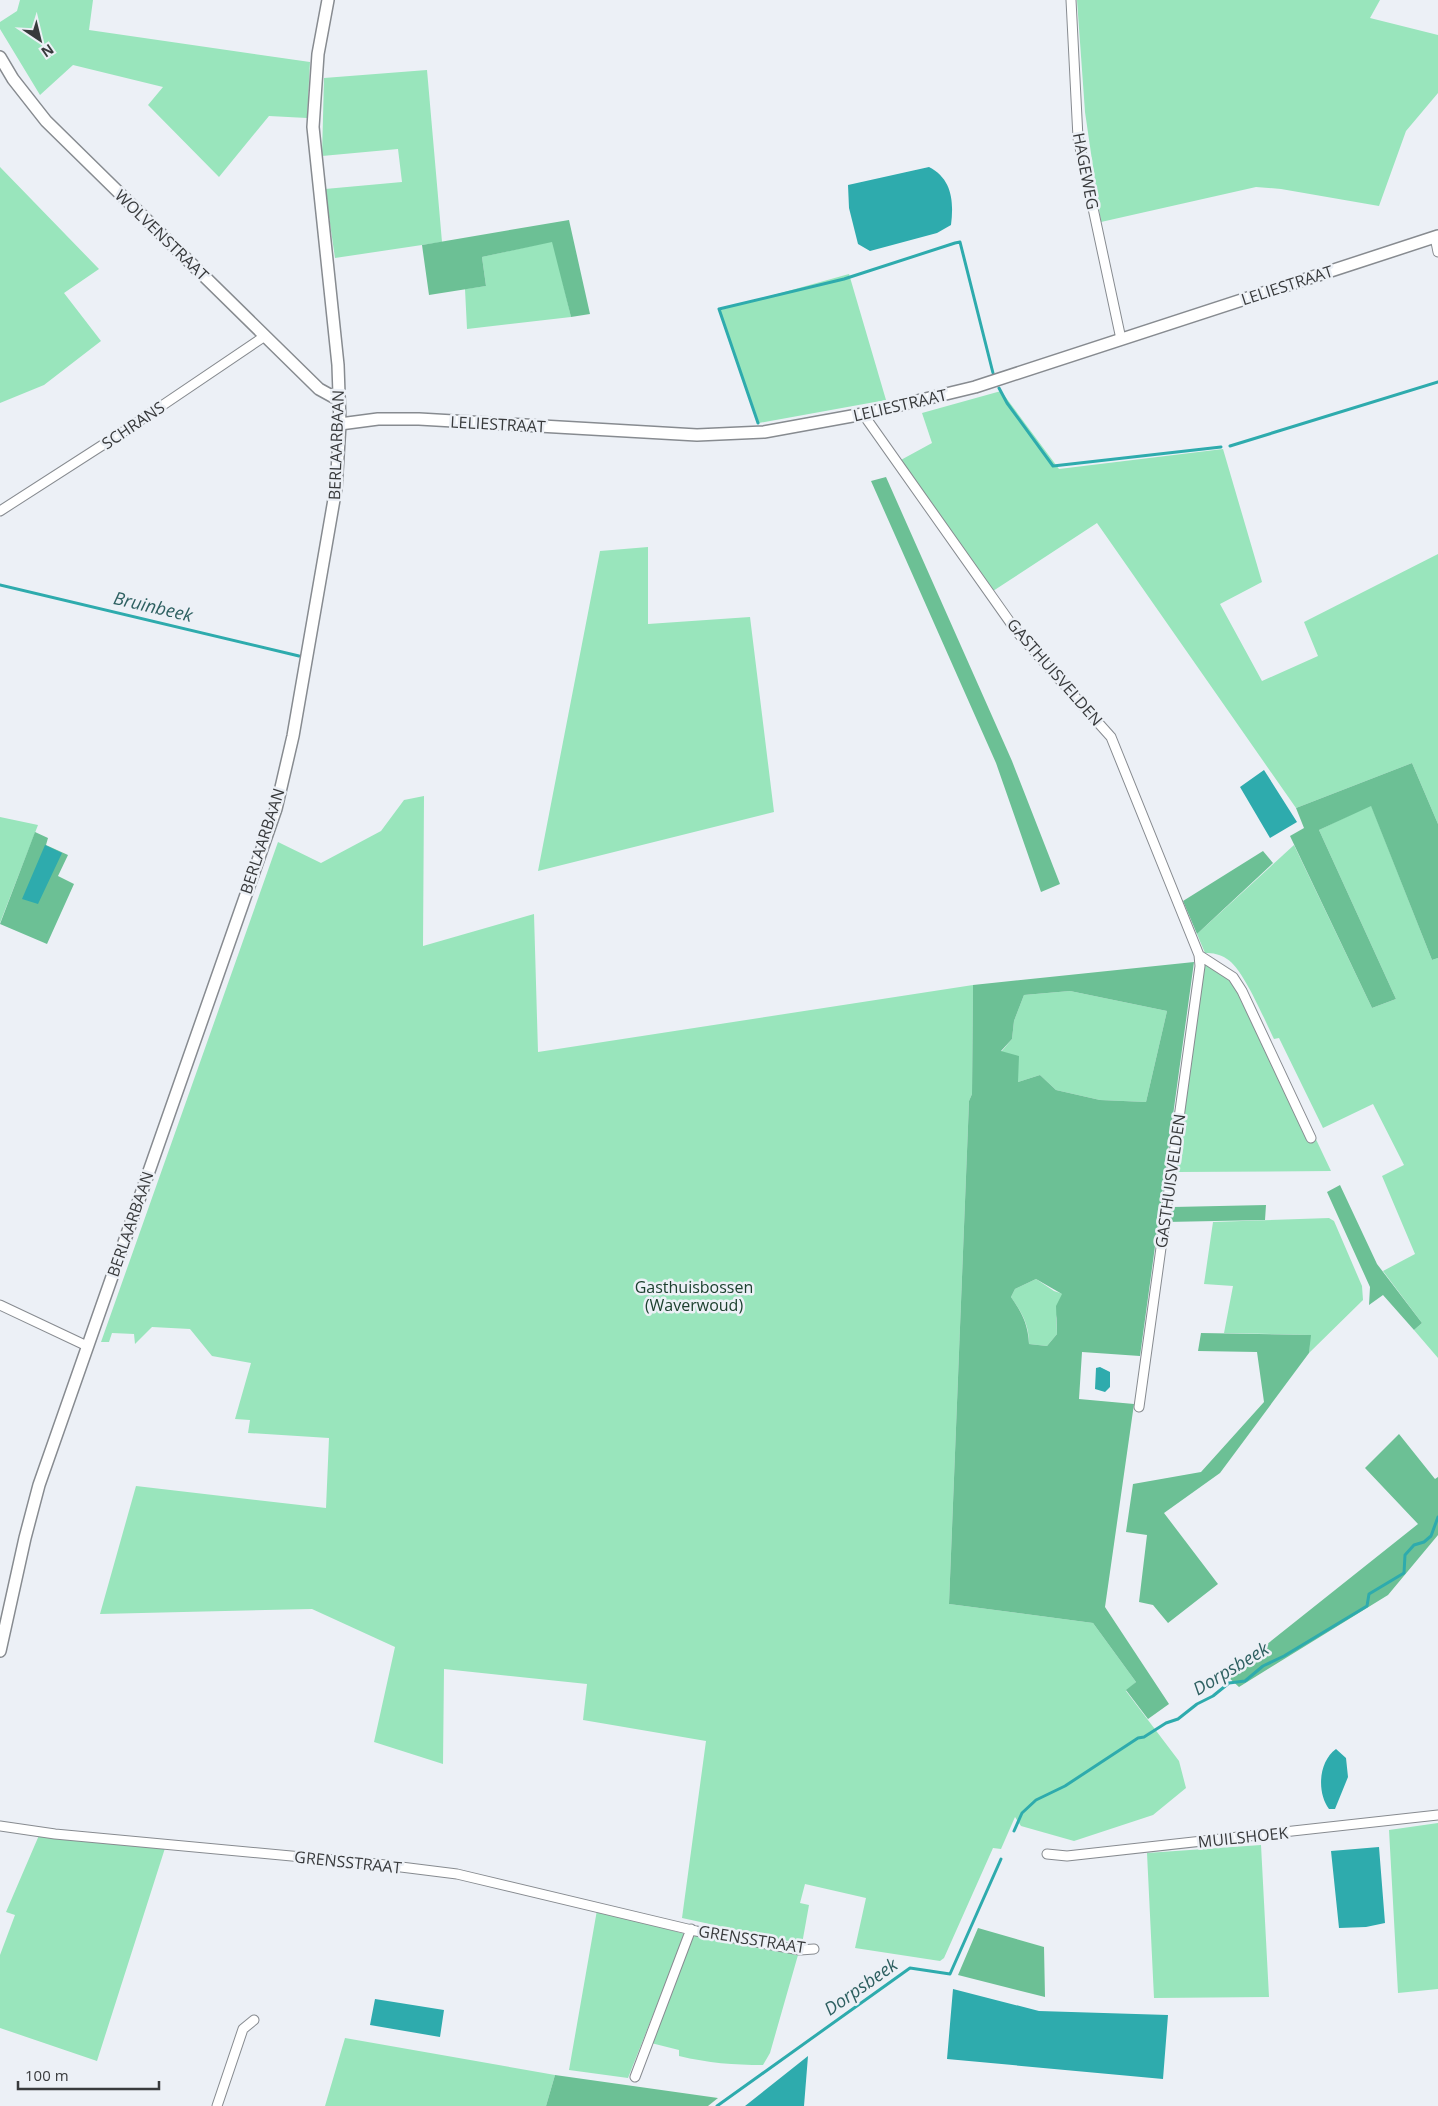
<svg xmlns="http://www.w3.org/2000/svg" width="1438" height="2106" viewBox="0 0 1438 2106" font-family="'Open Sans',sans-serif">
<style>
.green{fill:#99e5bc}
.forest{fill:#6cc095;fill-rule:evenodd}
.water{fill:#2eabad}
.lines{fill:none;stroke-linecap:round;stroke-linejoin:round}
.stream{stroke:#2eabad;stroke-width:3}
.minor-casing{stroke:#878b90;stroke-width:11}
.tertiary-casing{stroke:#878b90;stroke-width:14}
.minor{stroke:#fff;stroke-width:9}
.tertiary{stroke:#fff;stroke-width:11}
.labels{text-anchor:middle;stroke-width:5;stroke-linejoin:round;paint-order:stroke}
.street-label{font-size:16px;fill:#383a3c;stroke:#ecf0f6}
.park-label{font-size:16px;fill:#1c402e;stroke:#ecf0f6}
.water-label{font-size:18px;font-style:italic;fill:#2e6061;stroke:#ecf0f6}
</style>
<rect width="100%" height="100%" fill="#ecf0f6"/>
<path class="green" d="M20 0H93L89 30 310 62 307 118 269 116 219 177 148 105 163 87 73 65 40 95 0 29V22L17 11Z
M1077 0H1380L1370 18 1438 35V93L1406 131 1379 206 1281 189 1256 187 1101 222 1085 112Z
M427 70 442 242 335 258 325 189 402 182 398 149 322 156 324 78Z
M0 167 99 269 64 293 101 341 44 385 0 403Z
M553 241 571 317 467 329 465 289 486 286 482 257Z
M849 274 886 400 759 423 720 310Z
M1001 391 1059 469 1223 449 1262 582 1220 604 1262 681 1318 656 1304 622 1438 554V824L1412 763 1296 808 1097 523 993 591 899 461 932 443 922 413Z
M648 547V624L750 617 774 812 538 871 600 551Z
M424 796 423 946 534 914 538 1052 973 985 972 1094 969 1101 949 1604 1093 1623 1136 1682 1126 1691 1179 1761 1186 1788 1153 1815 1074 1841 1021 1826 1015 1817 1001 1849 993 1848 944 1958 940 1961 855 1948 866 1898 805 1884 800 1903 809 1905 802 1944 682 1918 706 1741 583 1720 587 1684 444 1669 443 1764 374 1742 395 1647 312 1609 100 1614 136 1486 326 1508 329 1438 248 1433 250 1420 235 1419 251 1363 212 1356 190 1329 152 1327 135 1344 134 1334 112 1333 109 1342H101L278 842 321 863 381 831 404 800Z
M1371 805 1432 960 1438 958V1358L1414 1330 1422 1323 1383 1271 1415 1254 1382 1176 1404 1165 1373 1104 1323 1128 1279 1038 1274 1039C1265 1021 1243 968 1227 959 1220 954 1213 953 1205 953L1197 934 1294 845 1372 1008 1396 999 1319 830Z
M0 817 38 825 0 923Z
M1204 963 1228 971 1249 1017 1277 1057 1331 1171 1176 1172Z
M1070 991 1167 1011 1146 1102 1100 1100 1056 1090 1040 1075 1018 1082 1001 1052 1012 1039 1014 1021 1024 995Z
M1329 1218 1334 1221 1362 1286 1363 1300 1309 1353 1310 1335 1224 1333 1233 1286 1204 1284 1213 1222Z
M1036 1279 1054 1291 1063 1294 1056 1318 1057 1334 1047 1346 1029 1344C1029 1324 1022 1313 1011 1297L1015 1289Z
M1438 1823V1989L1398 1993 1389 1830Z
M40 1833 166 1845 97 2061 0 2028V1955L15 1915 6 1912Z
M1261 1845 1269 1997 1154 1998 1147 1853Z
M597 1910 685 1934 628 2078 569 2070Z
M693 1934 798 1955 770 2053 763 2065C734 2065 708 2063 679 2056V2050L651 2043Z
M345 2038 555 2075 546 2106H325Z"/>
<path class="forest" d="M569 220 590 314 571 317 552 242 482 257 486 286 429 295 422 245Z
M886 477 1012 761 1060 884 1041 892 996 763 871 481Z
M1412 763 1438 824V958L1432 960 1371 806 1319 830 1396 999 1372 1008 1290 836 1304 828 1296 808Z
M35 832 48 838 46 845 68 855 58 876 74 884 47 944 0 924Z
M1263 851 1273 863 1197 934 1183 901Z
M1194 962 1140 1356 1082 1352 1079 1399 1134 1404 1105 1607 1169 1704 1148 1719 1126 1690 1136 1682 1093 1623 949 1604 969 1101 972 1094 973 985ZM1070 991 1167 1011 1146 1102 1100 1100 1056 1090 1040 1075 1018 1082 1019 1056 1001 1051 1012 1039 1014 1021 1024 995ZM1036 1279 1062 1294 1056 1306 1057 1334 1047 1346 1029 1344C1028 1324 1022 1313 1011 1297L1015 1289Z
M1340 1185 1377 1264 1422 1323 1414 1330 1383 1295 1369 1305 1370 1287 1327 1192Z
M1266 1205 1265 1220 1166 1222 1173 1207Z
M1201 1333 1311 1335 1309 1353 1220 1473 1164 1513 1218 1584 1168 1623 1153 1605 1139 1602 1147 1535 1126 1532 1133 1484 1201 1472 1264 1402 1257 1352 1198 1351Z
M1399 1434 1435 1479 1438 1477V1535L1388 1595 1239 1687 1227 1676 1418 1524 1365 1468Z
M978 1928 1044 1947 1045 1997 958 1975Z
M555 2075 718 2098 708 2106H546Z"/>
<path class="water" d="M929 167C952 179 954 201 951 225L937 233 870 251 858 244 849 208 848 185Z
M1264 770 1297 822 1270 838 1240 787Z
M45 845 62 853 38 904 22 899Z
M1100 1367 1110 1372V1387L1105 1392 1095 1389 1096 1368Z
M1336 1749 1346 1758 1348 1777 1335 1809H1329C1317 1793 1318 1762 1336 1749Z
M1379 1847 1385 1923 1366 1927 1339 1928 1331 1851Z
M953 1989 1039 2011 1168 2015 1163 2079 947 2059Z
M375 1999 444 2010 440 2037 370 2025Z
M808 2056 804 2106H745Z"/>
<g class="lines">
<path class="stream" d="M999 388 1007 403 1053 466 1221 447
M758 423 719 309 844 279 955 243 960 242 993 373
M1230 446 1438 382
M0 585 299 656
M1014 1831 1022 1813 1036 1800 1065 1786 1138 1738 1144 1737 1166 1723 1178 1719 1197 1704 1213 1696 1229 1683 1245 1681 1263 1666 1284 1656 1367 1606 1369 1594 1404 1573 1405 1555 1414 1545 1424 1542 1431 1536 1438 1517
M717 2106 910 1968 950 1974 1001 1859"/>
<g class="minor-casing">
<path id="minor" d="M1071 0 1078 138 1121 339
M1435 237 1438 252
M863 414 1017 632 1111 737 1199 955 1200 966 1139 1407
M0 511 126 430 265 336
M1199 955 1233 977 1242 991 1311 1138
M0 1305 87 1346
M0 1826 55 1834 377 1864 457 1874 696 1931 800 1950 814 1949
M1047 1854 1067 1856 1438 1815
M635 2077 691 1929
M217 2106 243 2029 254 2020"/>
</g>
<g class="tertiary-casing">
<path id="tertiary" d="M0 57 13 79 46 121 319 389 339 400
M340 424 378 419H419L697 435 764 432 863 414 975 387 1438 236
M0 1651 25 1538 39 1485 276 809 293 736 336 488 340 424 338 365 313 127 318 54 328 0"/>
</g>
<use href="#minor" class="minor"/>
<use href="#tertiary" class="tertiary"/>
</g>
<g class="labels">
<g class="street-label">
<text transform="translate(1086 171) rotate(79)" y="6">HAGEWEG</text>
<text transform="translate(162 235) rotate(44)" y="6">WOLVENSTRAAT</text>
<text transform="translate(1287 285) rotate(-18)" y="6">LELIESTRAAT</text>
<text transform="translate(900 405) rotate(-13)" y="6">LELIESTRAAT</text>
<text transform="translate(498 424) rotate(3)" y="6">LELIESTRAAT</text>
<text transform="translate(133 425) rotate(-34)" y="6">SCHRANS</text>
<text transform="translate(336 445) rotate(-88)" y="6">BERLAARBAAN</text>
<text transform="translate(1055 672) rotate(49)" y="6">GASTHUISVELDEN</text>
<text transform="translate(262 841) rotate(-72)" y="6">BERLAARBAAN</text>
<text transform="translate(1170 1181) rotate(-82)" y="6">GASTHUISVELDEN</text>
<text transform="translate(130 1224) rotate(-71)" y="6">BERLAARBAAN</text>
<text transform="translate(1243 1837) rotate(-6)" y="6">MUILSHOEK</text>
<text transform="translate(348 1862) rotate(6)" y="6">GRENSSTRAAT</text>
<text transform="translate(752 1939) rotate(9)" y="6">GRENSSTRAAT</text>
</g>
<g class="park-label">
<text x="694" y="1293">Gasthuisbossen<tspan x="694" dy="18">(Waverwoud)</tspan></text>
</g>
<g class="water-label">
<text transform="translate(153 607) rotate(13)" y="6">Bruinbeek</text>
<text transform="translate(1231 1669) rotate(-31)" y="6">Dorpsbeek</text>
<text transform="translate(861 1987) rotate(-35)" y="6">Dorpsbeek</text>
</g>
</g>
<g transform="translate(40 40) rotate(145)" stroke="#ecf0f6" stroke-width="4" paint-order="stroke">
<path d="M0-4L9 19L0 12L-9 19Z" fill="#383a3c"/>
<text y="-8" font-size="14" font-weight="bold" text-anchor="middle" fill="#383a3c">N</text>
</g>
<path d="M18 2081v8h141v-8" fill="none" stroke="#383a3c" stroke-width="2.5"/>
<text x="25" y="2081" font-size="15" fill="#383a3c" stroke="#ecf0f6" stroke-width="4" paint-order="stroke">100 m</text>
</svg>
